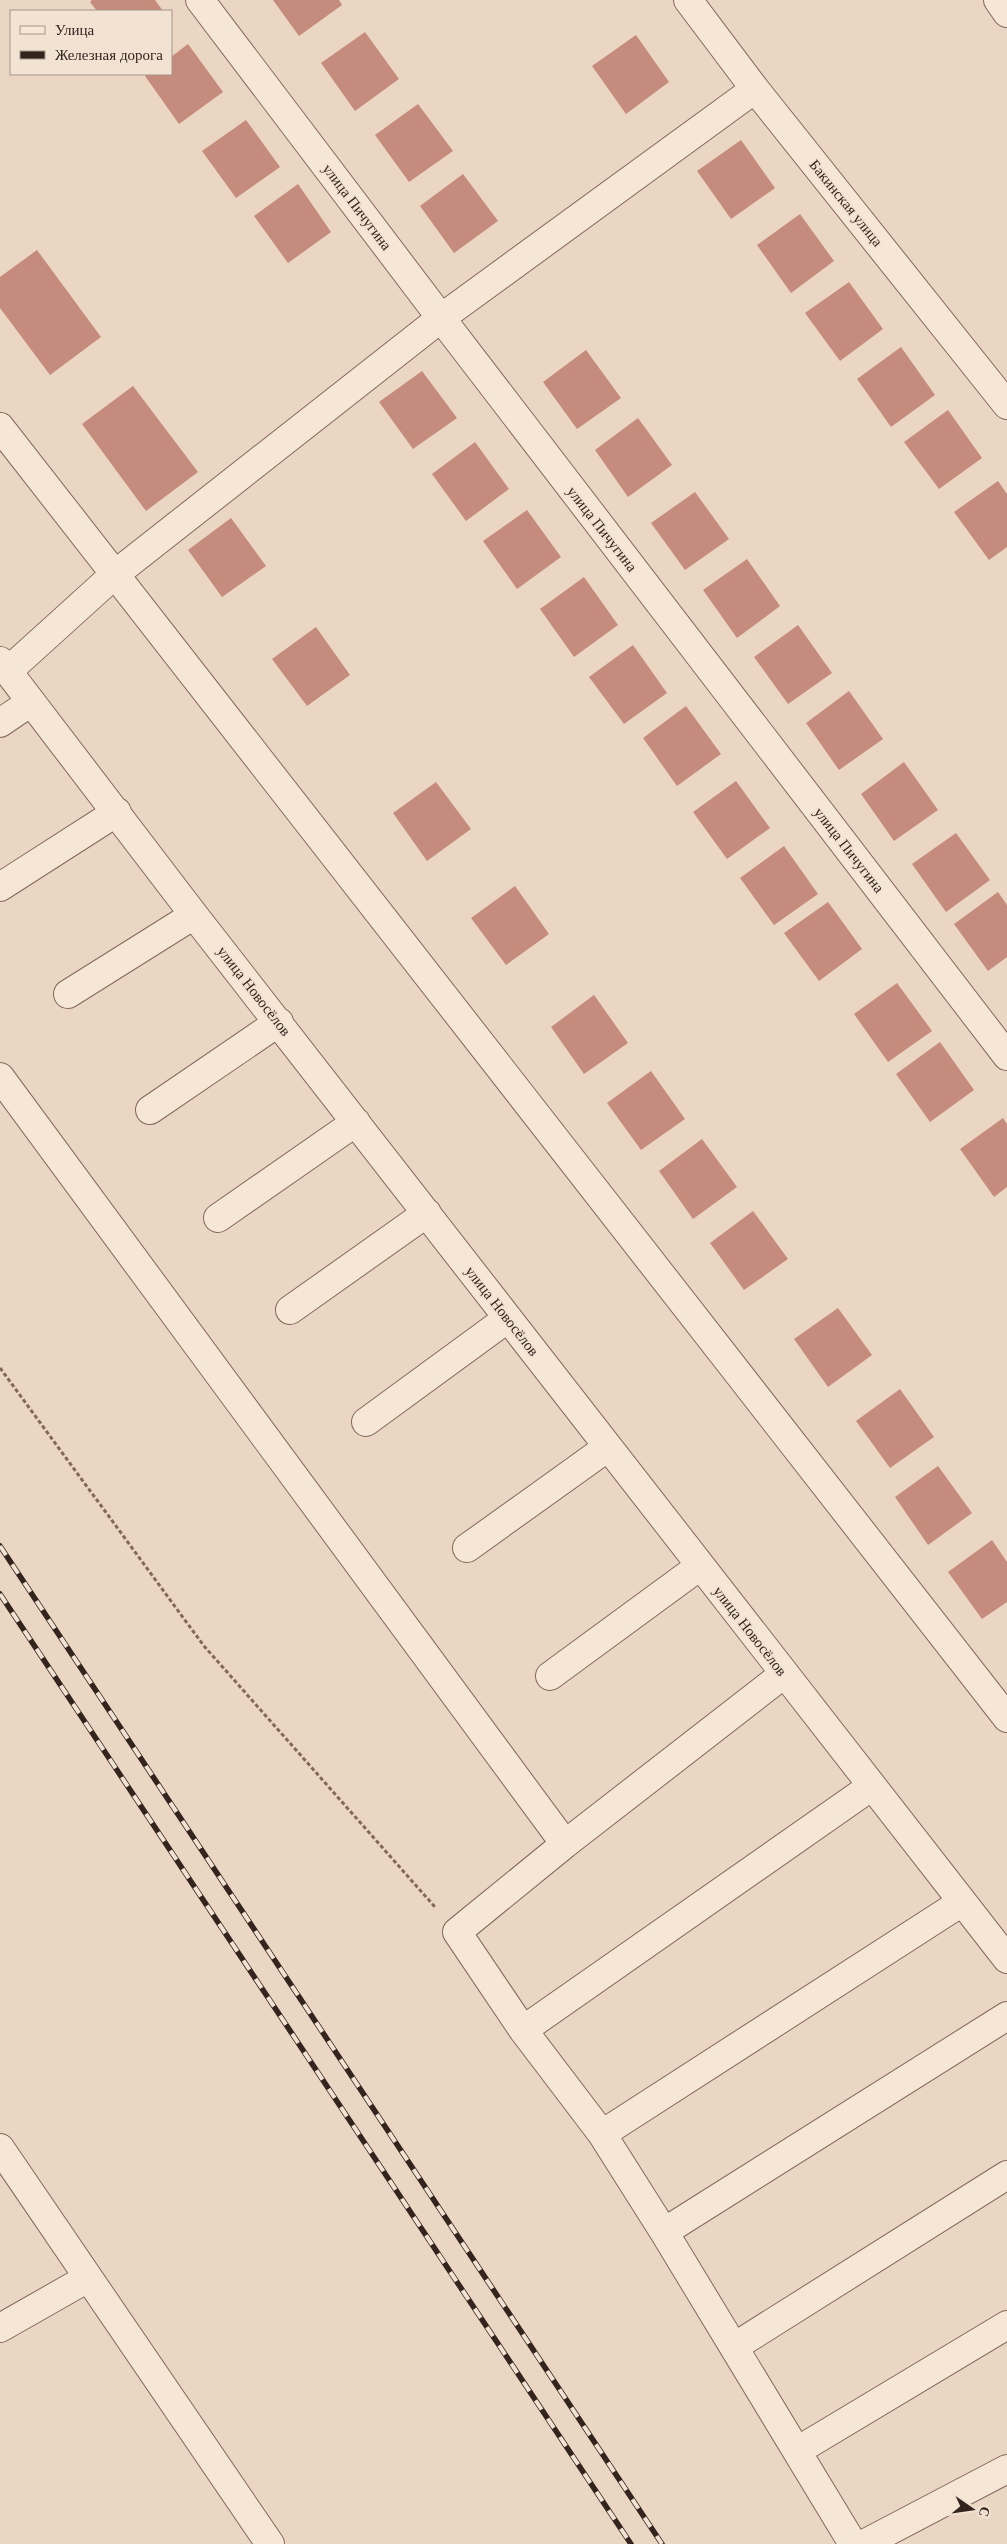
<svg xmlns="http://www.w3.org/2000/svg" width="1007" height="2544" viewBox="0 0 1007 2544" font-family="'Times New Roman',serif">
<style>
.building{fill:#c58b7c}
.lines{fill:none;stroke-linecap:round;stroke-linejoin:round}
.minor-casing{stroke:#83685b;stroke-width:30}
.path{stroke:#83685b;stroke-width:3;stroke-dasharray:4 2.5;stroke-linecap:butt}
.minor{stroke:#f6e6d6;stroke-width:28}
.rail-casing{stroke:#34241e;stroke-width:5.5}
.rail{stroke:#f2e2d2;stroke-width:4;stroke-dasharray:11;stroke-linecap:butt}
.labels{text-anchor:middle;stroke-width:4;stroke-linejoin:round;paint-order:stroke}
.street-label{font-size:15px;fill:#34241e;stroke:#f2e2d2}
</style>
<rect width="100%" height="100%" fill="#ead6c3"/>
<path class="building" d="M92 0H155L163 11H97L90 2Z
M273 0H339L342 5 299 36Z
M365 32 399 79 355 111 321 63Z
M636 35 669 82 626 114 592 66Z
M188 44 223 92 179 124 145 76 148 74H171V57Z
M418 104 453 151 409 182 375 135Z
M246 120 280 167 236 198 202 151Z
M741 140 775 188 731 219 697 171Z
M463 174 498 221 454 253 420 206Z
M298 184 331 232 288 263 254 216Z
M800 214 834 261 791 293 757 245Z
M37 250 101 337 50 375 0 308V277Z
M849 282 883 329 840 361 805 313Z
M901 347 935 395 891 427 857 379Z
M586 350 621 398 577 429 543 382Z
M422 371 457 418 413 449 379 402Z
M133 386 198 472 146 511 82 424Z
M948 410 982 458 939 489 904 442Z
M638 418 672 465 628 497 595 450Z
M475 442 509 489 466 521 432 474Z
M998 481 1007 494V547L989 560 954 512Z
M695 492 729 539 685 570 651 523Z
M527 510 561 557 517 589 483 541Z
M231 518 266 566 222 597 188 550Z
M747 559 780 606 737 638 703 590Z
M584 577 618 625 574 657 540 609Z
M798 625 832 673 788 704 754 657Z
M316 627 350 675 307 706 272 659Z
M633 645 667 693 624 724 589 677Z
M849 691 883 739 839 770 806 723Z
M686 706 721 754 677 786 643 738Z
M904 762 938 810 894 841 861 794Z
M736 781 770 828 727 859 693 812Z
M436 782 471 829 427 861 393 813Z
M956 833 990 880 946 912 912 864Z
M784 846 818 894 774 925 740 878Z
M515 886 549 934 506 965 471 918Z
M998 892 1007 905V957L988 971 954 924Z
M828 902 862 949 819 981 784 933Z
M897 983 932 1031 888 1062 854 1014Z
M594 995 628 1043 584 1074 551 1027Z
M940 1042 974 1090 930 1122 896 1074Z
M651 1071 685 1119 641 1150 607 1103Z
M1003 1118 1007 1124V1187L994 1197 960 1149Z
M702 1139 737 1187 693 1219 659 1171Z
M753 1211 788 1259 744 1290 710 1243Z
M838 1308 872 1355 828 1387 794 1339Z
M900 1389 934 1437 890 1468 856 1421Z
M938 1466 972 1513 928 1545 895 1497Z
M992 1540 1007 1562V1602L982 1619 948 1572Z"/>
<g class="lines">
<g class="minor-casing">
<path id="minor" d="M200 0 441 318 1007 1056
M688 0 755 89 1007 405
M998 0 1007 13
M0 427 1007 1718
M0 661 194 915 1007 1959
M8 671 114 575 441 318 755 89
M0 723 31 702
M0 887 117 812
M68 994 194 915
M0 1077 565 1844
M150 1110 279 1022
M218 1218 356 1122
M290 1310 427 1213
M366 1422 508 1318
M467 1548 608 1447
M784 1674 565 1844 457 1932 523 2030 602 2134 664 2232 853 2544
M550 1676 700 1566
M523 2030 872 1786
M602 2134 962 1902
M0 2148 270 2544
M664 2232 1007 2016
M0 2328 88 2278
M734 2347 1007 2175
M797 2451 1007 2325
M864 2544 1007 2469"/>
</g>
<path class="path" d="M0 1368 204 1646 435 1907"/>
<use href="#minor" class="minor"/>
<g class="rail-casing">
<path id="rail" d="M0 1546 662 2544
M0 1594 631 2544"/>
</g>
<use href="#rail" class="rail"/>
</g>
<g class="labels">
<g class="street-label">
<text transform="translate(846 203) rotate(51)" y="5">Бакинская улица</text>
<text transform="translate(357 207) rotate(53)" y="5">улица Пичугина</text>
<text transform="translate(602 529) rotate(52)" y="5">улица Пичугина</text>
<text transform="translate(849 850) rotate(52)" y="5">улица Пичугина</text>
<text transform="translate(254 991) rotate(52)" y="5">улица Новосёлов</text>
<text transform="translate(502 1311) rotate(52)" y="5">улица Новосёлов</text>
<text transform="translate(750 1631) rotate(52)" y="5">улица Новосёлов</text>
</g>
</g>
<rect x="10" y="10" width="162" height="65" fill="#f2e2d2" stroke="#a6968a"/>
<rect x="20" y="26" width="25" height="8" fill="#f6e6d6" stroke="#a6968a"/>
<text x="55" y="35" font-size="15" fill="#34241e">Улица</text>
<rect x="20" y="51" width="25" height="8" fill="#34241e" stroke="#a6968a"/>
<text x="55" y="60" font-size="15" fill="#34241e">Железная дорога</text>
<g transform="translate(972 2509) rotate(103)" stroke="#f2e2d2" stroke-width="4" paint-order="stroke">
<path d="M0-4L9 19L0 12L-9 19Z" fill="#34241e"/>
<text y="-8" font-size="14" font-weight="bold" text-anchor="middle" fill="#34241e">С</text>
</g>
</svg>
